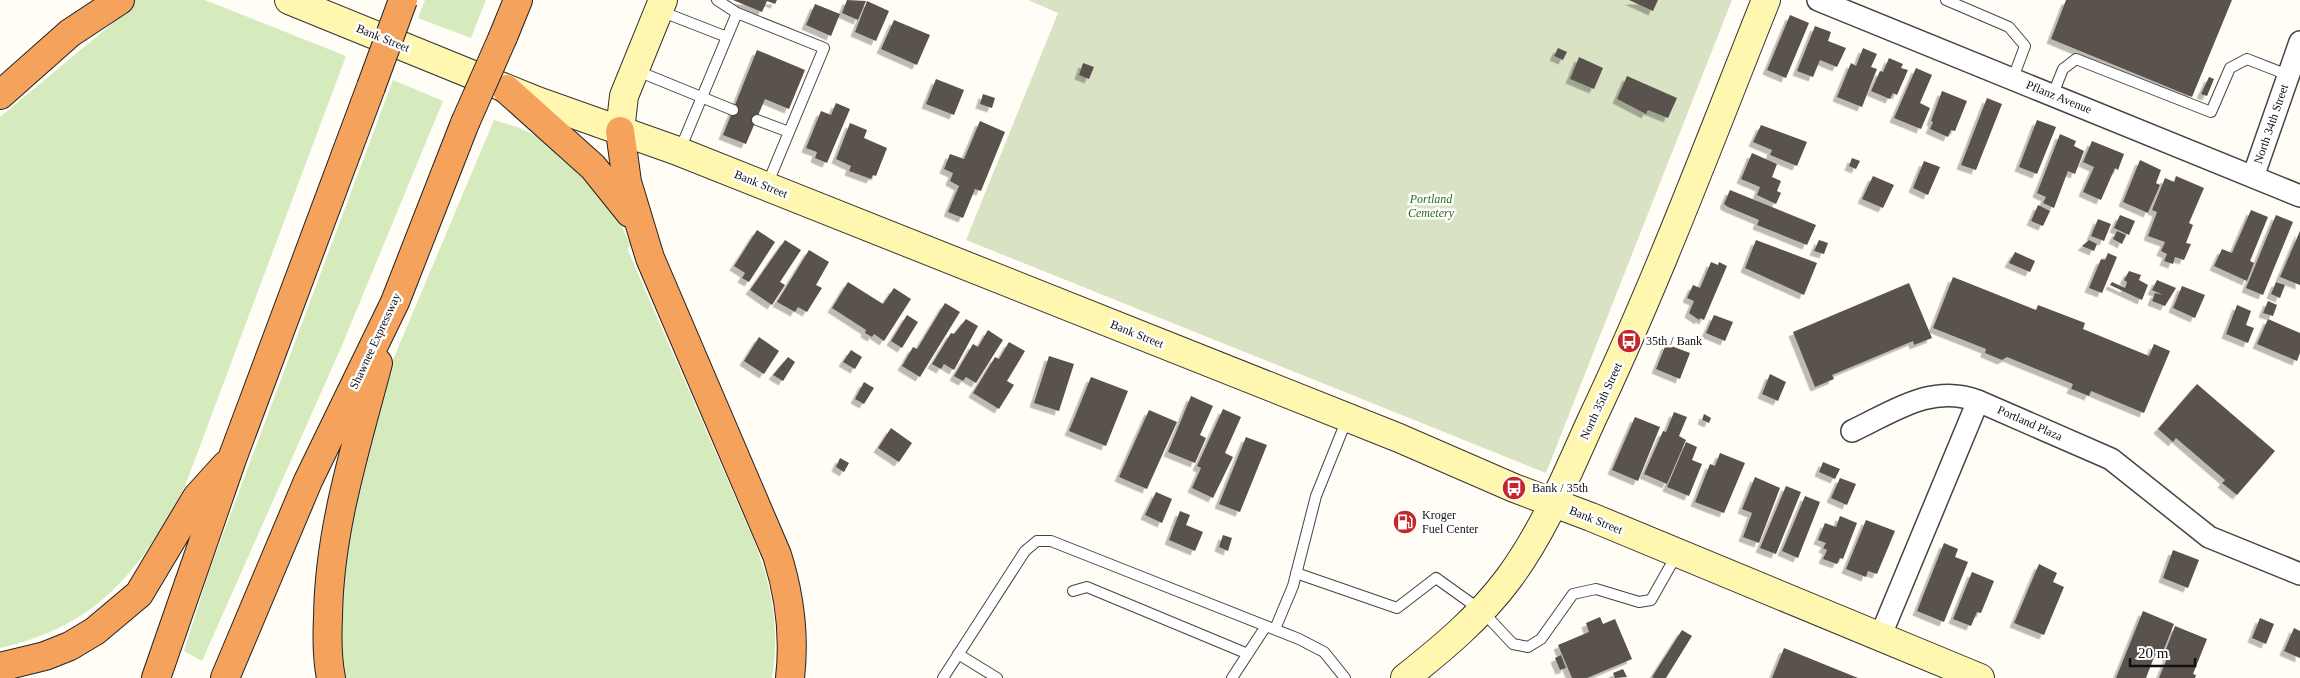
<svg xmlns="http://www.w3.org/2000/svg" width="2300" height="678" viewBox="0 0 2300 678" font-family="Georgia,serif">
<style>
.green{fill:#d5ebbd}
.cemetery{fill:#d9e3c4}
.building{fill:#5a524d;filter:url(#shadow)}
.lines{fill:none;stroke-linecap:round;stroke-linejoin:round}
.lane-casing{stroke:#444;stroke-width:12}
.street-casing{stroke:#444;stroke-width:24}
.secondary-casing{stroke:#333;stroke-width:30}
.highway-casing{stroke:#222;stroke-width:30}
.lane{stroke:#fff;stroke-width:10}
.street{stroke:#fff;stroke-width:21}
.secondary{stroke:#fff6b0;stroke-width:28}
.highway{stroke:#f5a25d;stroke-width:28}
.highway-bridge-casing{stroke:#222;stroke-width:30;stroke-linecap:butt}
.highway-bridge{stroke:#f5a25d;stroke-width:28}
.labels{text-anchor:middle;stroke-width:5;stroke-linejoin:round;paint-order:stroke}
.street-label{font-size:12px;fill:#111;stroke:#fff}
.park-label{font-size:12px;font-style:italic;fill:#2f6b1f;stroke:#fff}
.poi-label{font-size:12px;fill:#111;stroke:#fff;text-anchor:start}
</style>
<defs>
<filter id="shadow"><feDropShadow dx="-4.5" dy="4.5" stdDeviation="0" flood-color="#0004"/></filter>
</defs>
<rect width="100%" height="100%" fill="#fffdf5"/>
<path class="green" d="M134 0H205L346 56 185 486C140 571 98 626 0 648V117L113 23 109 19Z
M425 0H486L471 38 418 18Z
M393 80 443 101 343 343 202 661 184 651 210 569Z
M494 120 520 128 542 139 546 136 610 202 631 246 627 248 754 541C772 588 780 627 772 678H339L333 606 379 393Z"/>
<path class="cemetery" d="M1028 0H1732L1546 473 966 240 1058 13Z"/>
<path class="building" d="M733 0H777L775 4 767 1 762 12Z
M847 0 866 1 858 20 842 13Z
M1629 0H1658L1653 11Z
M2066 0H2232L2192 97 2051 39Z
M867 1 889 11 876 41 855 32Z
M815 4 840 14 831 36 806 25Z
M1790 15 1809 23 1786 78 1767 70Z
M894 20 930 35 917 65 881 49Z
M1815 26 1831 32 1828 41 1846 48 1837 67 1820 60 1813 77 1797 71Z
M1558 48 1567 52 1563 60 1554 56Z
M1863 48 1877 54 1871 67 1877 69 1862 107 1837 97 1851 63 1856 66Z
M757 50 805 70 789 109 765 99 746 144 723 135Z
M1579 57 1603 68 1594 89 1570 79Z
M1889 58 1903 64 1901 68 1908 70 1897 95 1893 93 1890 99 1871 91 1880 71 1883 72Z
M1083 63 1094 67 1089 79 1079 75Z
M1916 68 1932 75 1920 103 1930 108 1921 129 1894 118Z
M1627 76 1677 98 1668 118 1648 110 1646 114 1617 99Z
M2209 77 2214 79 2207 96 2201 94Z
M936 79 964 90 954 115 926 104Z
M1942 91 1967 101 1955 131 1951 130 1948 137 1930 129 1933 122 1931 121Z
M983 94 995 98 992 108 980 104Z
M1987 98 2002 104 1976 170 1961 165Z
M836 103 850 109 827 163 815 158 817 152 806 148 821 111 831 115Z
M2037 120 2056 127 2037 174 2019 167Z
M980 121 1005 132 981 191 975 189 963 218 948 212 959 186 950 181 953 173 944 169 950 154 964 159Z
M850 123 867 130 864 138 887 148 876 176 873 175 871 179 849 171 851 166 836 159Z
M1761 125 1807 142 1797 166 1770 155 1772 150 1753 142Z
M2060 134 2076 141 2074 146 2084 151 2075 174 2068 171 2054 208 2043 203 2046 197 2037 193Z
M2092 141 2124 154 2118 170 2115 168 2101 200 2083 192 2094 167 2083 162Z
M1752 153 1777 164 1772 177 1781 181 1777 191 1781 193 1776 204 1757 195 1760 187 1741 179Z
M1852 158 1860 161 1856 169 1849 166Z
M2140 160 2161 170 2156 183 2160 185 2148 213 2123 202Z
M1924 161 1940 167 1928 195 1913 188Z
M1873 176 1894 185 1883 208 1862 199Z
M2176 176 2204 188 2189 223 2193 225 2186 243 2191 244 2184 260 2175 257 2173 264 2164 261 2167 254 2161 251 2165 242 2148 236 2157 212 2152 210 2165 178 2174 182Z
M1730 190 1816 225 1807 245 1757 225 1759 220 1728 207 1724 204Z
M2038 205 2050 211 2043 226 2031 221Z
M2251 210 2268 217 2250 261 2254 263 2247 281 2214 266 2222 249 2232 253Z
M2120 215 2135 221 2129 235 2114 228Z
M2276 215 2293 222 2263 295 2246 288Z
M2098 219 2111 224 2104 241 2091 236Z
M757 230 775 242 749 282 742 278 745 273 734 266Z
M2117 231 2126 235 2122 244 2113 239Z
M2300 231V285L2280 277Z
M785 240 801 250 780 282 785 285 772 305 750 290Z
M1756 240 1817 263 1804 295 1745 268Z
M1819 240 1828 243 1824 254 1814 251Z
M2089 240 2097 244 2094 251 2082 246Z
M809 250 829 262 816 285 822 288 807 312 798 307 795 312 777 302Z
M2015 252 2035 261 2030 272 2009 263Z
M2108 253 2117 257 2102 293 2089 288 2101 259 2105 260Z
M1711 262 1718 265 1719 262 1727 266 1704 320 1700 318 1699 320 1689 313 1694 301 1687 298 1693 285 1700 288Z
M2129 271 2141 275 2139 280 2148 285 2142 300 2110 285 2112 282 2125 288 2127 282 2124 280Z
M1953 277 2036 310 2038 305 2085 323 2083 329 2149 356 2154 344 2170 351 2144 413 2091 391 2089 396 2074 390 2071 389 2073 384 2007 357 2002 360 1985 353 1986 349 1933 328Z
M2157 280 2176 288 2165 306 2152 301 2155 293 2163 295 2152 290Z
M848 282 883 304 894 288 911 299 884 341 874 334 872 337 865 333 866 330 832 308Z
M2276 282 2285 285 2280 298 2271 294Z
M1909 283 1932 338 1914 345 1913 341 1832 375 1834 379 1815 387 1793 332Z
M2182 286 2205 295 2195 318 2173 308Z
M2268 301 2277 305 2273 316 2263 313Z
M945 303 960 312 920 377 902 366 913 347 917 349Z
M2237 305 2251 311 2246 325 2254 328 2248 343 2226 334Z
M907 315 918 322 902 348 891 341Z
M1714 315 1733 322 1725 341 1706 333Z
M966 319 978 326 954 370 944 364 941 369 932 364 951 333 954 334Z
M2268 319 2300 333V353L2297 361 2257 344Z
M988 330 1003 340 976 383 966 377 963 381 954 376 973 344 978 347Z
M759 337 779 351 764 374 744 361Z
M1009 342 1025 351 1007 381 1014 385 999 409 973 393 995 357 999 359Z
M1666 344 1690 353 1680 379 1656 369Z
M851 350 862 357 855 369 843 362Z
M1049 356 1074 364 1059 411 1034 403Z
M788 357 795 362 783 381 773 375Z
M1770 374 1786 382 1778 401 1762 394Z
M1091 377 1128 391 1106 446 1069 431Z
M864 382 874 388 864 404 855 399Z
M2197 384 2275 451 2237 495 2222 483 2225 480 2176 438 2173 442 2158 429Z
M1191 396 1213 406 1200 435 1206 438 1195 463 1168 452Z
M1223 409 1241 417 1225 453 1233 457 1213 498 1192 488 1201 468 1197 466Z
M1149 410 1177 422 1147 489 1119 477Z
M1674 412 1687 417 1679 436 1686 440 1667 484 1644 474 1663 431 1666 432Z
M1704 414 1711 418 1709 423 1702 420Z
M1635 417 1660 427 1638 481 1612 470Z
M891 428 912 443 899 462 878 448Z
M1246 437 1267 445 1240 512 1219 504Z
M1686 442 1697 447 1692 460 1702 464 1689 496 1667 487Z
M1720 453 1745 463 1724 513 1695 502 1710 464 1715 466Z
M840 458 849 463 844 472 836 467Z
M1823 462 1840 469 1835 479 1819 472Z
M1755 477 1780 488 1759 543 1743 537 1752 513 1742 509Z
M1840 478 1856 484 1847 505 1831 498Z
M1786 486 1801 492 1776 554 1760 548Z
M1156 492 1172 499 1162 523 1145 515Z
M1805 496 1820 502 1798 558 1782 551Z
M1180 511 1190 515 1186 525 1203 532 1195 551 1169 540Z
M1840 516 1857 523 1843 559 1840 558 1837 564 1823 559 1827 550 1823 548 1826 543 1818 540 1825 523 1836 527Z
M1866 520 1895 531 1877 574 1868 571 1866 577 1846 569Z
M1223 535 1232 538 1228 551 1219 547Z
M1944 543 1958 549 1955 557 1968 562 1944 622 1917 611Z
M2173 550 2199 560 2188 588 2163 578Z
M2039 564 2057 573 2053 582 2064 587 2044 635 2014 623Z
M1972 572 1994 581 1981 613 1977 612 1971 626 1953 619Z
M2143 611 2174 624 2162 654 2156 652 2146 678H2116Z
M1600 617 1603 624 1615 619 1632 659 1587 678H1572L1558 645 1589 632 1586 623Z
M2260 618 2274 624 2266 644 2252 638Z
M2175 626 2207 639 2193 674 2196 675 2195 678H2159L2168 656 2164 654Z
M2294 628 2300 631V658L2284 651Z
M1682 630 1692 636 1666 678H1654L1652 677Z
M1784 648 1858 678H1772Z
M1561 655 1566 668 1560 670 1555 658Z
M1623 669 1627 677 1615 678 1613 673Z"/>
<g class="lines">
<g class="lane-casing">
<path id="lane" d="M717 0 737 13
M1946 0 2009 27 2025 46 2013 78
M660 11 727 37
M635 70 733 110
M2053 94 2063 69 2076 59 2211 112 2230 68 2247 59 2288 75
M757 120 789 132
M679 152 737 13 824 48 767 185
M1296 573 1397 608 1436 578 1482 611 1513 644 1528 647 1541 639 1573 594 1596 589 1639 602 1651 600 1677 554
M1073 591 1087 587 1248 654
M1275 629 1293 586 1316 496 1347 419
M958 654 997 678
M943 678 1025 551 1037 541H1051L1299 639 1324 652 1345 678
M1232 678 1266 626"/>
</g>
<g class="street-casing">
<path id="street" d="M1818 0 2300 196
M2253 177 2300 42
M1852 431C1893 412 1931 383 1978 401
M1880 637 1978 401 2111 459 2209 537 2300 574"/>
</g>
<g class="secondary-casing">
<path id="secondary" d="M289 0 537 101 675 150 1399 438 1514 488 1591 517 1980 678
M620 131 624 96 663 0
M1405 678C1443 648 1480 617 1509 578 1545 529 1567 474 1592 419 1657 282 1710 140 1766 0"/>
</g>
<g class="highway-casing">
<path id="highway" d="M503 37 518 0
M506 89 593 167 630 213
M0 95 70 33 120 0
M620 131 627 182 650 258 777 555C790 596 795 635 790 678
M0 667 45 656 70 646 95 631 139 594 197 497 226 465
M156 678 232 459 371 87
M225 678 308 481 395 302 465 123
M331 678C327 658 327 637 328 617 329 530 356 447 378 363"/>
</g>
<use href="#lane" class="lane"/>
<use href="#street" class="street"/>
<use href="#secondary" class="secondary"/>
<use href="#highway" class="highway"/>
<g class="highway-bridge-casing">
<path id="highway-bridge" d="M371 87 403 0
M465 123 503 37"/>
</g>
<use href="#highway-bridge" class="highway-bridge"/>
</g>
<defs>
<g id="bus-disc" transform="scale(1.25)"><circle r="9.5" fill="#c4262e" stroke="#fff"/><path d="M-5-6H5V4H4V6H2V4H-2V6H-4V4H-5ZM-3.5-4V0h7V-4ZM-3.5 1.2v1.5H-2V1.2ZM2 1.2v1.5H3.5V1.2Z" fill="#fff"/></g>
<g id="fuel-disc" transform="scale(1.25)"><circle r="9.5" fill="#c4262e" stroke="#fff"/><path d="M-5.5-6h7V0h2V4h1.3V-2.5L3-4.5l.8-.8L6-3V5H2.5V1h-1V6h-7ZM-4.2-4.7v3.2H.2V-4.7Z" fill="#fff"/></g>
</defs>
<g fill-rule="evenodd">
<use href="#bus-disc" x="1629" y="341"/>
<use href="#bus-disc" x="1514" y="488"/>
<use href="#fuel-disc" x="1405" y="522"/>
</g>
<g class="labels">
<g class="street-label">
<text transform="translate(383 38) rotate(22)" y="4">Bank Street</text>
<text transform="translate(2059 97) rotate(22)" y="4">Pflanz Avenue</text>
<text transform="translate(2271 124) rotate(-71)" y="4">North 34th Street</text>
<text transform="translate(761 184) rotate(22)" y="4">Bank Street</text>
<text transform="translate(1137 334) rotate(22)" y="4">Bank Street</text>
<text transform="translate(375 341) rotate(-65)" y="4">Shawnee Expressway</text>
<text transform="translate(1601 401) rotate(-65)" y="4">North 35th Street</text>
<text transform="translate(2030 423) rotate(24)" y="4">Portland Plaza</text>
<text transform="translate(1596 520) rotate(22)" y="4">Bank Street</text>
</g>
<g class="park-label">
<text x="1431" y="203">Portland<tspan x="1431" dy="14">Cemetery</tspan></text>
</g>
<g class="poi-label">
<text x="1646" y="345">35th / Bank</text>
<text x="1532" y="492">Bank / 35th</text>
<text x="1422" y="519">Kroger<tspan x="1422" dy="14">Fuel Center</tspan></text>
</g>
</g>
<path d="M2130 658v8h65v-8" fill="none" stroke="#111111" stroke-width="2.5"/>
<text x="2138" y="658" font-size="15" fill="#111111" stroke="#ffffff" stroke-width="4" paint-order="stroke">20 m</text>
</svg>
